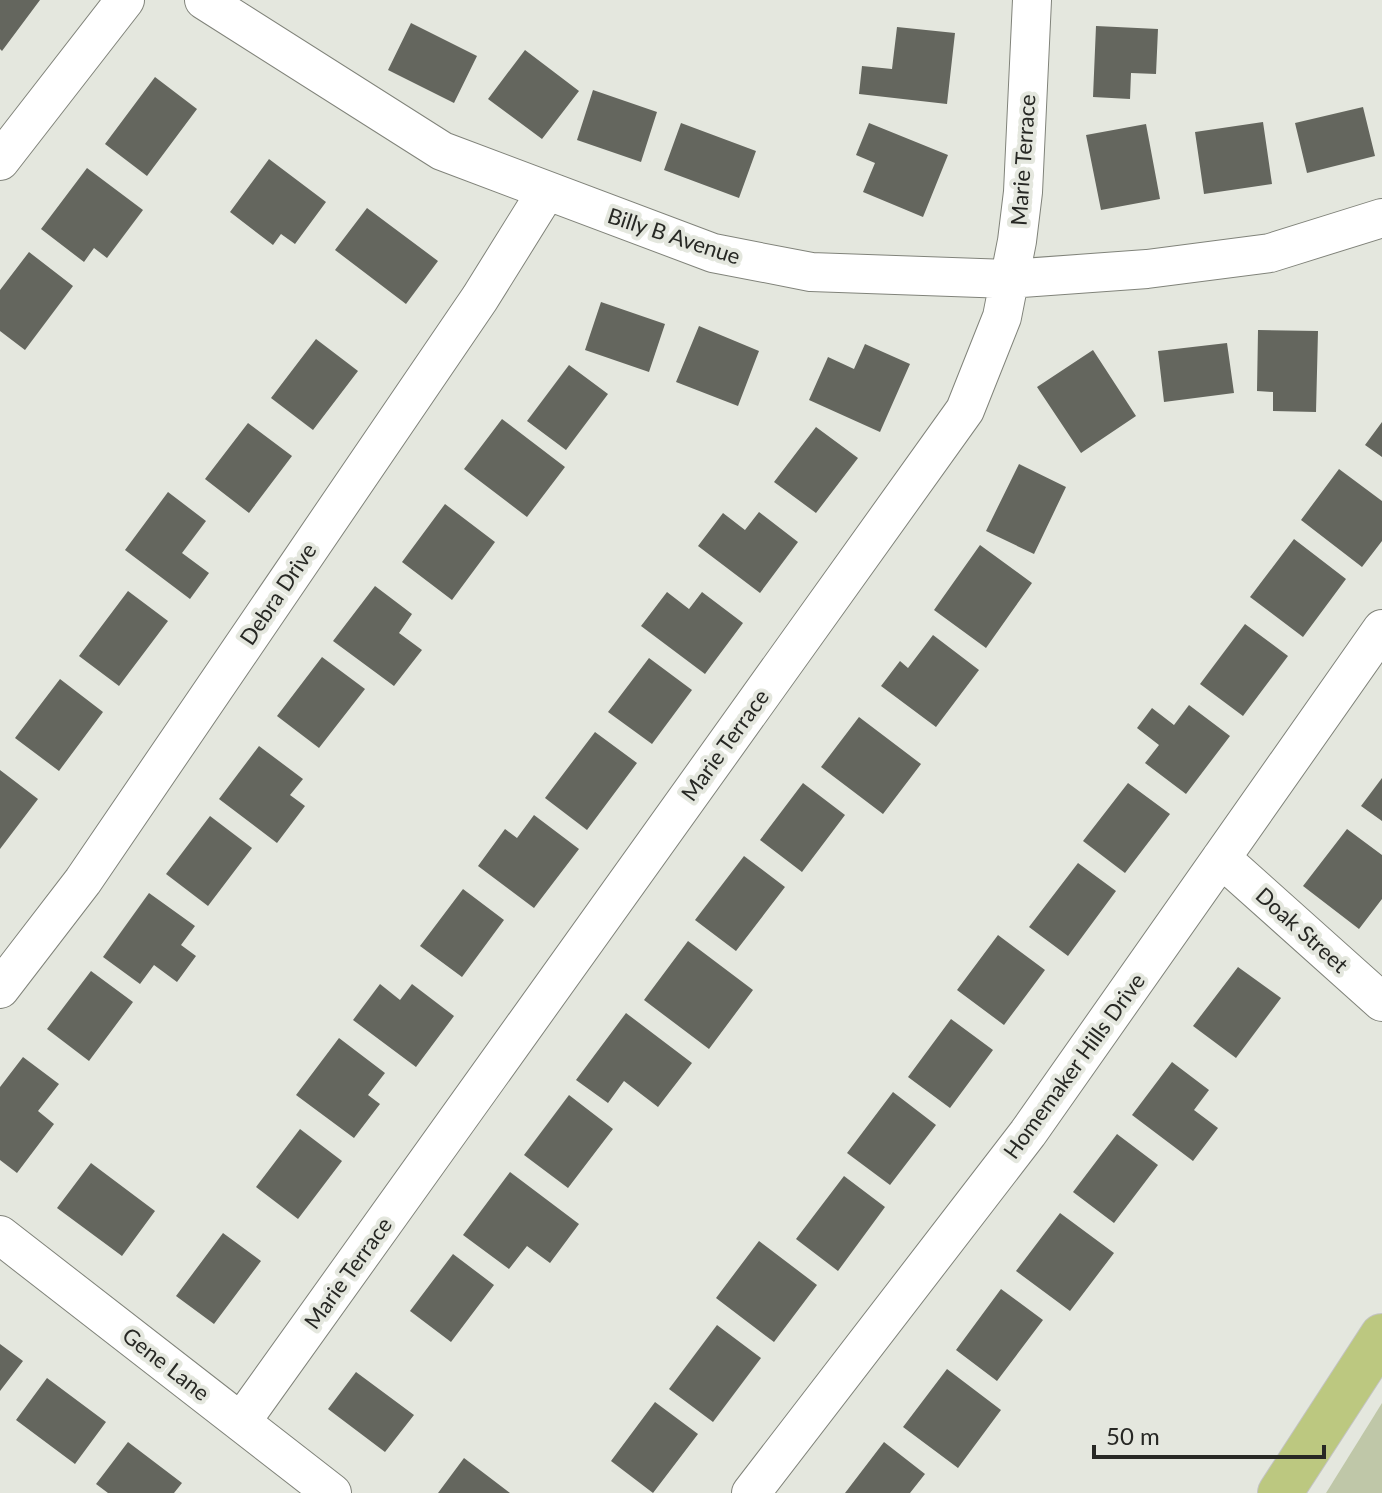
<svg xmlns="http://www.w3.org/2000/svg" width="1382" height="1493" viewBox="0 0 1382 1493" font-family="Lato,sans-serif">
<style>
.green{fill:#bfc7a8}
.building{fill:#64665e}
.lines{fill:none;stroke-linecap:round;stroke-linejoin:round}
.minor-casing{stroke:#80837a;stroke-width:40}
.major-casing{stroke:#c3c3c2;stroke-width:46}
.minor{stroke:#fff;stroke-width:38}
.major{stroke:#bcc880;stroke-width:44}
.labels{text-anchor:middle;stroke-width:8;stroke-linejoin:round;paint-order:stroke}
.street-label{font-size:22px;fill:#272824;stroke:#e4e7de}
</style>
<rect width="100%" height="100%" fill="#e4e7de"/>
<path class="green" d="M1382 1403V1493H1326Z"/>
<path class="building" d="M0 0H40L2 51 0 49Z
M411 23 477 56 454 103 388 70Z
M1096 26 1158 29 1156 74 1131 73 1130 99 1093 97Z
M897 27 955 33 947 104 859 94 862 66 892 69Z
M525 50 579 91 542 139 488 99Z
M155 77 197 109 147 176 105 144Z
M593 90 657 112 641 162 577 140Z
M1363 107 1375 156 1307 173 1295 123Z
M1263 122 1272 184 1204 194 1195 132Z
M681 123 756 151 739 198 664 170Z
M869 123 948 155 923 217 863 192 875 163 856 155Z
M1146 124 1160 199 1101 210 1086 135Z
M269 159 326 202 295 244 281 234 273 245 230 212Z
M87 168 143 210 107 258 94 248 84 262 41 229Z
M367 208 438 261 406 304 335 250Z
M29 252 73 286 25 350 0 331V290Z
M601 302 665 324 649 372 585 350Z
M699 326 759 351 738 406 676 382Z
M1258 330 1318 331 1316 412 1273 411V392L1257 391Z
M316 339 358 371 313 430 271 398Z
M1227 343 1234 393 1164 402 1158 351Z
M865 344 910 364 880 432 809 400 828 357 854 369Z
M1093 350 1136 416 1081 453 1037 387Z
M569 365 608 394 566 450 527 421Z
M502 419 565 467 527 517 464 469Z
M1382 422V457L1365 445Z
M248 423 292 456 249 513 205 479Z
M816 427 858 458 816 513 774 482Z
M1019 464 1066 487 1034 554 986 531Z
M1339 469 1382 501V541L1362 567 1301 520Z
M168 492 206 521 182 553 209 573 190 599 125 550Z
M445 504 495 542 452 600 402 562Z
M759 512 798 542 760 593 698 546 723 513 745 530Z
M1294 539 1346 579 1303 637 1250 597Z
M980 545 1032 583 986 648 934 610Z
M375 586 412 614 399 633 422 650 394 686 333 641Z
M128 591 168 621 119 686 79 656Z
M667 592 689 609 702 592 743 623 705 674 641 626Z
M1245 624 1288 656 1243 716 1200 684Z
M933 635 979 670 936 727 881 686 900 661 908 668Z
M322 657 365 689 319 748 277 716Z
M649 658 692 690 652 744 608 712Z
M60 679 103 712 59 771 15 738Z
M1189 705 1230 736 1186 794 1145 763 1159 745 1137 728 1152 708 1174 725Z
M859 717 921 764 883 814 821 767Z
M595 732 637 763 587 830 545 798Z
M259 746 303 779 290 795 305 806 277 843 219 799Z
M0 770 38 799 0 849Z
M1382 778V821L1361 806Z
M803 783 845 815 802 872 760 840Z
M1128 783 1170 814 1125 873 1083 841Z
M534 815 579 849 534 908 478 866 505 829 517 838Z
M210 816 252 848 208 906 166 874Z
M1347 829 1382 855V899L1359 929 1303 886Z
M744 856 785 887 736 951 695 920Z
M1078 863 1116 891 1068 956 1029 927Z
M463 889 504 920 462 977 420 946Z
M149 893 195 926 181 945 196 956 177 982 154 965 140 984 103 957Z
M998 935 1045 970 1004 1025 957 990Z
M688 941 753 990 709 1049 644 1000Z
M1238 967 1281 998 1236 1058 1193 1026Z
M91 971 133 1002 89 1061 47 1029Z
M380 984 400 1000 412 984 454 1016 416 1067 353 1020Z
M626 1013 692 1063 658 1107 624 1081 608 1103 576 1080Z
M951 1019 993 1050 950 1108 908 1077Z
M339 1038 385 1073 368 1095 380 1104 354 1138 296 1095Z
M23 1057 59 1084 38 1111 54 1124 17 1173 0 1160V1087Z
M1172 1062 1209 1090 1194 1110 1218 1128 1193 1161 1132 1115Z
M893 1092 936 1125 890 1185 847 1153Z
M569 1095 613 1129 568 1188 524 1155Z
M300 1129 342 1161 298 1219 256 1187Z
M1117 1134 1158 1165 1114 1223 1073 1192Z
M91 1163 155 1211 122 1256 57 1208Z
M510 1172 579 1224 550 1263 527 1246 509 1269 463 1235Z
M844 1176 885 1207 838 1271 796 1239Z
M1060 1213 1114 1253 1070 1311 1016 1271Z
M223 1233 261 1261 214 1324 176 1296Z
M759 1241 817 1285 774 1342 716 1298Z
M453 1254 494 1285 451 1342 410 1311Z
M1001 1289 1043 1320 997 1381 956 1350Z
M717 1325 761 1358 713 1422 669 1389Z
M0 1344 23 1361 0 1391Z
M947 1369 1001 1410 958 1468 903 1427Z
M356 1372 414 1415 385 1452 328 1409Z
M47 1378 106 1422 75 1464 16 1420Z
M655 1402 698 1434 653 1493 611 1461Z
M128 1442 182 1483 174 1493H108L96 1484Z
M884 1442 925 1474 910 1493H845Z
M464 1458 510 1493H438Z"/>
<g class="lines">
<g class="minor-casing">
<path id="minor" d="M204 0 442 151 713 253 811 272 1008 279 1147 269 1270 253 1382 218
M0 161 125 0
M1221 858 1382 1002
M0 989 83 881 480 298 546 192
M0 1235 332 1493
M241 1422 965 410 1002 317 1017 241 1023 192 1032 0
M751 1493 1028 1133 1382 629"/>
</g>
<g class="major-casing">
<path id="major" d="M1280 1493 1382 1336"/>
</g>
<use href="#minor" class="minor"/>
<use href="#major" class="major"/>
</g>
<g class="labels">
<g class="street-label">
<text transform="translate(1023 160) rotate(-86)" y="8">Marie Terrace</text>
<text transform="translate(674 236) rotate(18)" y="8">Billy B Avenue</text>
<text transform="translate(278 594) rotate(-56)" y="8">Debra Drive</text>
<text transform="translate(725 745) rotate(-54)" y="8">Marie Terrace</text>
<text transform="translate(1302 930) rotate(42)" y="8">Doak Street</text>
<text transform="translate(1074 1066) rotate(-54)" y="8">Homemaker Hills Drive</text>
<text transform="translate(348 1273) rotate(-54)" y="8">Marie Terrace</text>
<text transform="translate(166 1364) rotate(38)" y="8">Gene Lane</text>
</g>
</g>
<path d="M1094 1445v12h230v-12" fill="none" stroke="#272824" stroke-width="4"/>
<text x="1106" y="1445" font-size="24" fill="#272824" stroke="#e4e7de" stroke-width="6" paint-order="stroke">50 m</text>
</svg>
